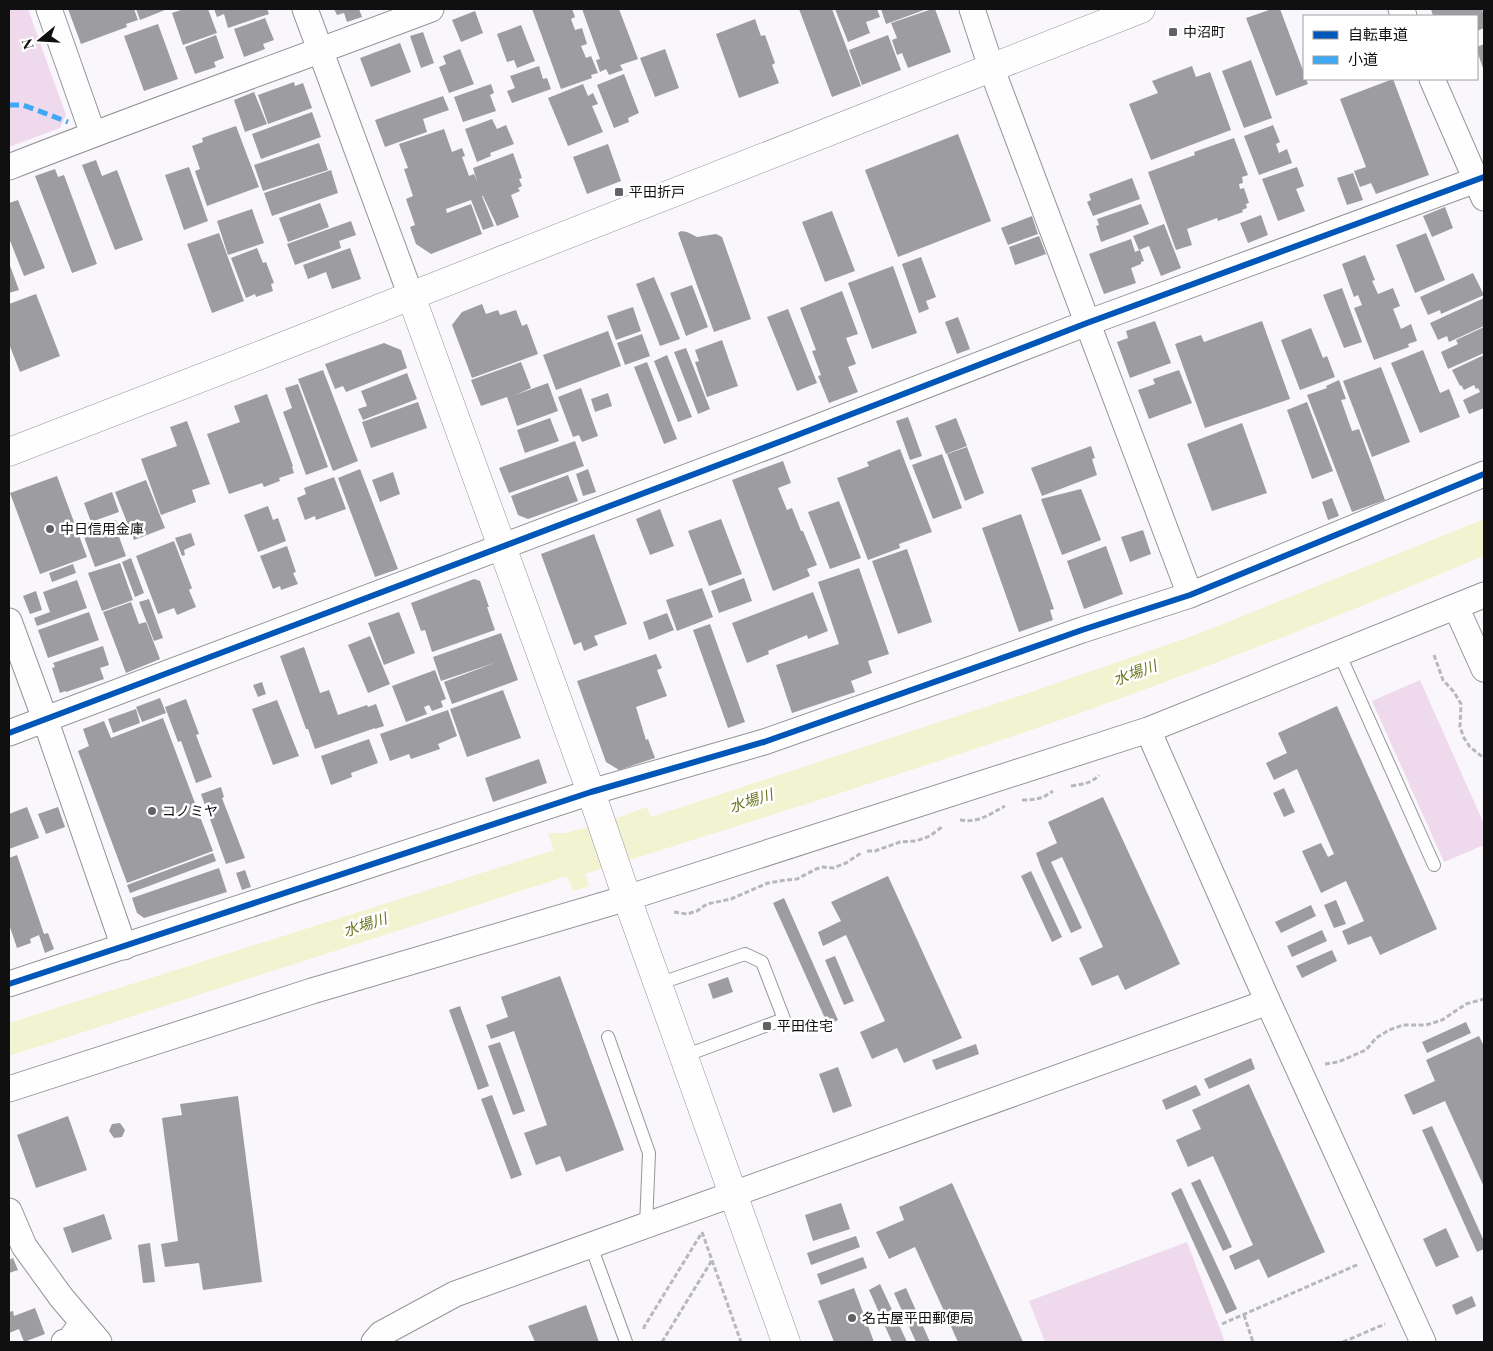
<svg xmlns="http://www.w3.org/2000/svg" width="1493" height="1351" viewBox="0 0 1493 1351" font-family="'Playfair Display','Noto Sans JP',serif">
<style>
.green{fill:#efd9ed}
.water{fill:#f2f3d1}
.building{fill:#9d9ca0}
.lines{fill:none;stroke-linecap:round;stroke-linejoin:round}
.service-casing{stroke:#959496;stroke-width:14}
.minor-casing{stroke:#959496;stroke-width:27}
.tertiary-casing{stroke:#959496;stroke-width:29}
.path{stroke:#b8b8b9;stroke-width:3;stroke-dasharray:5 2.5;stroke-linecap:butt}
.service{stroke:#fefeff;stroke-width:12}
.minor{stroke:#fefeff;stroke-width:25}
.tertiary{stroke:#fefeff;stroke-width:28}
.quiet{stroke:#3fa9f5;stroke-width:5;stroke-dasharray:10 5;stroke-linecap:butt}
.cycleway-casing{stroke:#fff;stroke-width:9}
.cycleway{stroke:#0057b8;stroke-width:6}
.poi-dot{fill:#626163;stroke:#fff;stroke-width:2}
.labels{text-anchor:middle;stroke-width:5;stroke-linejoin:round;paint-order:stroke}
.poi-label{font-size:14px;fill:#101010;stroke:#fff;text-anchor:start}
.water-label{font-size:15px;font-style:italic;fill:#6c761f;stroke:#fff}
</style>
<rect width="100%" height="100%" fill="#f9f7fc"/>
<path class="green" d="M9 9H28L66 115 60 128 9 147Z
M1420 680 1484 824V845L1444 862 1372 701Z
M1187 1242 1225 1342H1045L1029 1301Z"/>
<path class="water" d="M1484 519V556C1340 616 1194 673 1046 725 893 777 739 826 585 874L589 886 573 891 567 876 9 1056V1023L554 850 548 833H566L609 821 647 807 651 817 1034 691 1198 634Z"/>
<path class="building" d="M68 9H134L138 20 126 24 127 27 81 44Z
M136 9H165V10L140 20Z
M184 9H208L217 33 183 45 172 13Z
M214 9H267L269 14 228 28 224 14 217 17Z
M334 9H359L362 17 347 22 344 13 337 15Z
M532 9H572L575 17 571 19 575 30 582 28 587 44 581 46 586 58 591 56 598 73 591 75 592 78 561 89Z
M582 9H619L638 59 620 65 623 70 609 75 606 69 600 72 596 60 600 59Z
M799 9H832L861 86 832 97Z
M835 9H877L880 17 866 22 870 33 848 42Z
M881 9H927L886 24Z
M932 9H935L951 52 908 68 902 53 897 55 892 40 897 38 891 23Z
M1272 9H1280L1304 73V79H1306L1308 84 1276 96 1246 18Z
M1431 9H1482L1484 16V28L1477 31V16H1433Z
M475 11 483 33 461 42 452 20Z
M265 18 274 40 263 44 265 49 244 57 234 29Z
M755 19 761 36 765 35 775 63 772 65 779 83 739 98 716 34Z
M158 24 178 79 144 91 124 36Z
M521 25 535 61 517 68 514 60 507 62 497 34Z
M423 32 434 63 421 68 410 36Z
M216 35 224 58 214 62 216 67 195 74 185 47Z
M888 35 901 70 862 85 849 50Z
M400 43 411 72 371 87 360 58Z
M1484 44V71L1477 51V47Z
M460 49 474 84 449 93 439 67 446 64 443 56Z
M665 49 679 88 655 97 640 58Z
M1251 60 1272 118 1244 128 1222 71Z
M539 66 543 79 547 78 551 89 512 103 507 91 515 88 510 76Z
M1192 66 1196 77 1210 72 1231 130 1151 160 1129 104 1158 93 1152 81Z
M624 74 639 113 628 118 629 122 614 128 597 85Z
M1393 79 1429 175 1376 194 1371 183 1360 187 1354 171 1366 167 1340 99Z
M294 82 295 86 303 83 312 108 268 124 258 95Z
M491 84 494 93 490 95 496 111 463 122 454 97Z
M583 84 588 96 593 93 598 104 592 106 603 132 568 146 548 98Z
M254 92 267 124 245 132 234 100Z
M443 96 449 110 423 119 427 132 385 147 375 120Z
M312 112 321 137 261 159 252 134Z
M492 119 497 129 506 125 514 144 490 153 491 156 477 162 465 129Z
M1273 125 1280 142 1276 144 1279 153 1287 149 1292 163 1259 175 1244 136Z
M236 126 259 187 207 206 195 171 200 169 192 146 203 142 202 138Z
M444 129 452 152 462 148 465 156 462 157 469 176 474 174 477 181 473 168 513 153 522 178 519 179 522 186 518 188 520 191 511 195 519 217 497 226 483 196H482L494 226 483 230 471 200 446 209 447 213 471 204 482 234 431 254 416 244 410 227 415 225 406 199 413 196 404 169 408 168 399 144Z
M958 134 991 221 898 257 865 170Z
M1234 138 1248 175 1242 177 1243 183 1239 184 1240 189 1244 188 1249 203 1246 204 1247 208 1242 210 1243 212 1218 221 1217 218 1187 229 1192 245 1176 250 1148 172 1195 155 1194 152Z
M319 143 328 170 263 191 254 165Z
M608 144 621 181 587 194 573 157Z
M96 160 102 176 117 170 143 240 115 250 82 165Z
M189 167 208 221 184 230 165 175Z
M1297 167 1304 186 1296 189 1305 211 1278 221 1262 179Z
M55 169 58 177 64 175 97 264 72 273 35 176Z
M331 170 338 193 272 216 264 193Z
M1353 173 1363 200 1347 205 1337 178Z
M1132 178 1140 199 1093 216 1087 202 1091 200 1089 194Z
M18 200 45 268 24 276 9 238V203Z
M320 203 329 227 288 242 279 218Z
M1141 204 1149 224 1101 242 1096 226 1099 225 1097 219Z
M1445 207 1453 228 1432 237 1423 216Z
M252 209 264 243 228 255 217 221Z
M832 211 855 271 825 282 802 222Z
M1261 215 1268 235 1248 243 1240 223Z
M1032 216 1038 234 1008 245 1001 228Z
M351 221 356 235 339 241 341 248 295 265 287 244Z
M1164 224 1181 268 1161 276 1149 246 1139 250 1133 236Z
M681 231 687 232 697 237 716 234 722 237 751 319 714 332 678 233Z
M219 233 244 301 212 313 187 244Z
M1426 233 1445 280 1415 293 1396 245Z
M1039 236 1046 254 1015 265 1009 247Z
M1131 239 1135 252 1140 250 1144 261 1141 262V264L1131 268 1136 283 1104 294 1089 254Z
M257 248 263 263 266 262 274 283 271 284 273 291 256 297 255 294 246 298 231 258Z
M350 248 361 279 332 289 326 272 308 279 303 265Z
M1365 255 1375 280 1372 281 1378 294 1393 288 1400 306 1393 309 1401 329 1411 324 1417 341 1408 344 1409 347 1374 360 1354 308 1362 305 1358 295 1354 297 1342 264Z
M921 257 936 297 926 301 929 309 919 313 902 264Z
M9 263 19 290 9 293Z
M893 266 917 333 872 349 848 283Z
M1473 273 1484 295 1441 314 1440 310 1428 315 1420 297Z
M654 277 680 339 660 346 636 284Z
M692 285 708 327 686 336 670 293Z
M1342 288 1362 342 1344 348 1323 295Z
M842 291 858 334 846 338 856 364 848 367 858 392 829 403 818 376 821 375 812 351 816 350 800 308Z
M36 294 60 356 20 372 9 344V304Z
M1484 298V326L1449 342 1447 336 1438 340 1430 323Z
M482 304 486 314 498 310 500 315 516 310 522 326 527 324 538 354 472 378 452 325 462 312Z
M633 307 641 331 616 340 607 316Z
M788 309 817 383 797 391 767 317Z
M958 317 970 349 957 354 945 322Z
M1155 321 1171 363 1130 378 1117 342 1128 338 1126 331Z
M1262 321 1290 399 1205 428 1175 344 1201 335 1204 342Z
M1484 327V353L1448 369 1441 352 1458 344 1456 340Z
M1311 328 1323 358 1327 356 1335 377 1300 390 1281 340Z
M608 331 621 366 556 390 543 355Z
M642 334 650 356 625 365 617 343Z
M722 340 738 386 707 397 695 362 699 361 695 350Z
M384 343 401 350 407 368 346 392 343 386 335 389 325 364Z
M686 348 710 409 698 414 674 352Z
M1423 350 1440 393 1449 389 1460 417 1420 433 1391 363Z
M667 355 692 417 678 422 654 361Z
M1484 355V408L1469 414 1463 400 1480 392 1478 388 1476 389 1474 385 1464 390 1461 385 1460 386 1452 370Z
M521 362 531 388 515 395 548 383 558 411 517 426 507 397 481 406 471 380Z
M647 362 677 439 664 444 634 367Z
M1381 367 1410 442 1372 457 1343 381Z
M323 370 358 461 333 471 298 379Z
M1179 370 1192 403 1149 419 1138 390 1155 384 1153 379Z
M407 373 417 399 363 420 358 409 367 406 361 391Z
M1339 380 1346 399 1341 400 1352 431 1359 429 1385 500 1352 512 1307 395 1327 388 1326 386Z
M298 384 328 467 306 475 283 412 292 408 285 388Z
M581 388 598 436 582 442 579 435 573 437 558 397Z
M608 393 612 406 595 412 591 399Z
M267 394 293 466 292 467 294 473 279 478 280 481 264 487 262 483 229 494 207 434 240 422 234 406Z
M418 402 427 428 371 448 362 422Z
M1307 402 1333 471 1312 479 1287 410Z
M908 417 922 456 910 460 896 421Z
M550 418 559 441 525 453 517 430Z
M956 418 967 446 946 454 935 426Z
M187 421 210 484 192 490 196 502 161 515 141 459 177 446 170 427Z
M1242 423 1267 493 1212 511 1187 444Z
M575 441 584 466 509 493 499 468Z
M1091 446 1095 458 1092 459 1097 475 1042 496 1031 468Z
M967 447 984 493 965 501 947 454Z
M900 449 932 532 899 544 900 548 868 560 837 478 869 466 867 462Z
M942 454 962 508 933 519 912 465Z
M783 461 791 483 778 488 787 510 792 508 801 531H803L817 565 807 569 810 576 773 591 732 480Z
M360 469 398 569 375 577 338 478Z
M588 469 596 492 583 496 576 474Z
M393 472 400 494 380 502 372 480Z
M568 475 578 501 528 519 518 515 511 496Z
M57 476 87 557 40 574 10 493Z
M334 477 346 509 316 520 315 516 305 520 297 498 306 494 304 488Z
M146 480 165 528 134 540 115 492Z
M1081 489 1101 540 1062 555 1041 499Z
M112 492 119 512 91 522 84 503Z
M1332 498 1339 516 1328 520 1322 502Z
M839 501 861 558 830 569 808 512Z
M268 506 273 520 278 518 286 541 258 552 244 515Z
M660 509 674 546 650 555 636 519Z
M1021 514 1054 609 1050 610 1053 620 1019 632 982 528Z
M721 519 742 574 709 586 688 531Z
M116 520 121 533 118 534 126 556 95 567 80 526 90 522 91 526 98 523 99 526Z
M1143 530 1151 554 1130 562 1121 537Z
M191 533 195 545 184 550 185 555 182 556 175 538Z
M594 534 627 624 594 636 598 645 584 651 581 642 574 645 541 554Z
M174 541 192 588 189 590 196 607 177 615 174 608 158 614 136 556Z
M287 546 296 572 293 573 298 584 281 590 280 586 273 589 260 556Z
M1106 546 1123 594 1084 609 1067 561Z
M907 549 932 622 898 634 872 561Z
M131 558 144 593 135 597 122 562Z
M120 563 133 600 102 611 88 573Z
M73 564 76 573 52 582 49 573Z
M859 568 889 654 868 661 872 673 851 681 855 692 792 713 776 665 839 644 818 582Z
M744 578 752 601 719 613 711 591Z
M474 579 480 581 489 607H487L495 630 432 652 425 630 421 631 411 603Z
M77 580 87 608 37 626 34 618 50 612 43 592Z
M702 588 713 617 677 631 666 600Z
M36 591 42 610 30 614 23 596Z
M813 592 828 631 808 639 807 635 768 651 769 654 747 663 732 623Z
M149 599 163 638 154 641 139 602Z
M131 602 139 624 146 622 160 659 126 673 103 612Z
M89 612 99 640 48 658 38 630Z
M399 612 415 653 384 665 368 623Z
M667 613 674 630 649 640 643 622Z
M710 624 745 722 728 728 693 630Z
M501 633 518 680 452 704 444 682 497 662 441 681 433 657Z
M370 636 390 684 368 693 348 645Z
M103 646 109 665 100 668 104 679 66 692 65 691 60 693 52 668 55 667 53 663Z
M304 647 320 693 329 690 338 715 367 705 368 707 376 704 384 726 375 729V728L315 749 308 729H306L280 656Z
M656 654 662 668 657 670 667 696 636 707 646 740 648 739 655 758 619 770 606 762 577 681Z
M435 670 446 699 441 701 443 707 432 711 429 705 424 707 427 714 406 722 392 686Z
M262 682 266 694 258 697 253 685Z
M503 690 521 738 467 757 450 709Z
M160 698 166 713 142 722 136 707Z
M186 699 199 734 196 735 212 777 196 783 181 741 178 742 165 707Z
M277 700 299 756 273 765 252 709Z
M1337 706 1437 929 1380 955 1371 936 1348 945 1342 931 1364 921 1346 881 1321 893 1302 851 1321 843 1328 857 1334 854 1297 769 1274 780 1266 763 1287 753 1278 733Z
M136 709 140 723 113 733 108 719Z
M448 710 457 736 438 744 440 749 411 759 409 754 390 761 380 734Z
M163 718 213 851 127 883 78 751 89 746 83 729 104 721 111 738Z
M369 739 378 763 351 773 352 777 331 785 321 756Z
M539 759 547 783 493 802 485 778Z
M221 787 224 797 222 798 245 858 226 864 201 794Z
M1284 788 1295 812 1284 817 1273 793Z
M1103 797 1180 964 1125 990 1118 975 1092 986 1079 958 1103 947 1062 857 1051 862 1082 928 1071 933 1041 867 1036 853 1057 843 1048 822Z
M27 807 39 838 9 849V814Z
M58 807 65 827 46 834 38 814Z
M213 853 216 861 130 893 127 885Z
M17 855 44 934 48 933 54 949 45 953 39 935 30 939 31 943 17 948 9 924V858Z
M219 868 227 892 144 918 137 913 132 898Z
M245 870 251 887 242 890 236 873Z
M1031 871 1062 937 1052 942 1021 876Z
M888 876 962 1038 904 1063 897 1048 872 1059 860 1032 885 1021 846 935 823 946 818 932 841 921 831 902Z
M784 898 838 1020 828 1025 773 903Z
M1336 900 1346 924 1334 928 1324 905Z
M1311 905 1316 916 1281 933 1275 922Z
M1322 930 1327 941 1292 957 1287 946Z
M1332 950 1337 961 1302 978 1296 966Z
M835 956 854 1001 844 1005 825 960Z
M560 976 624 1150 566 1172 560 1156 536 1165 524 1133 547 1125 514 1031 491 1039 486 1025 508 1017 501 997Z
M728 977 733 992 713 999 708 984Z
M460 1006 489 1086 478 1090 449 1010Z
M1466 1022 1471 1033 1427 1053 1422 1042Z
M1479 1036 1484 1046V1187L1445 1101 1413 1115 1404 1095 1435 1081 1426 1060Z
M500 1042 525 1111 513 1115 488 1046Z
M976 1044 979 1054 936 1070 932 1060Z
M1251 1058 1255 1069 1209 1089 1204 1079Z
M838 1067 852 1106 833 1113 819 1074Z
M1249 1084 1325 1252 1268 1278 1259 1259 1235 1270 1229 1256 1253 1245 1213 1156 1188 1167 1176 1140 1201 1129 1192 1110Z
M1196 1085 1201 1095 1166 1110 1162 1100Z
M492 1095 522 1175 511 1179 481 1099Z
M238 1096 262 1282 203 1290 199 1263 165 1267 161 1244 178 1241 162 1118 182 1115 180 1104Z
M68 1116 87 1170 36 1188 17 1135Z
M120 1123 125 1130 122 1137 114 1138 109 1131 112 1124Z
M1432 1126 1484 1241V1249L1477 1252 1422 1130Z
M1200 1179 1232 1247 1223 1251 1191 1183Z
M952 1183 1023 1342H958L915 1247 889 1259 876 1232 904 1220 899 1207Z
M1181 1188 1237 1309 1226 1314 1171 1193Z
M841 1203 850 1229 813 1241 805 1215Z
M104 1214 112 1239 72 1253 63 1228Z
M1446 1228 1459 1257 1436 1267 1423 1239Z
M856 1236 860 1247 811 1265 807 1253Z
M150 1243 155 1282 143 1283 138 1245Z
M863 1257 867 1268 821 1285 817 1274Z
M13 1258 18 1270 9 1273V1260Z
M880 1284 907 1342H892L869 1290Z
M854 1288 874 1342H834L818 1301Z
M906 1288 930 1342H916L894 1293Z
M1472 1296 1476 1306 1456 1315 1452 1305Z
M586 1305 599 1342H535L528 1326Z
M35 1308 45 1334 24 1342 19 1329 9 1333V1312L13 1311 14 1316Z"/>
<g class="lines">
<g class="service-casing">
<path id="service" d="M1339 653 1434 865
M658 984 745 954 762 962 784 1019 684 1056
M608 1037 649 1153 646 1225
M591 1246 626 1342"/>
</g>
<g class="minor-casing">
<path id="minor" d="M49 9 93 134
M305 9 411 296
M972 9 991 67 1190 595
M1401 9 1404 16
M1432 79 1484 198
M9 167C149 112 291 62 431 9
M1456 607 1484 669
M9 621 45 719 124 947
M1148 730 1268 1002 1423 1342
M9 733 787 439 1087 323 1484 177
M9 984 591 792 764 742 1082 630 1190 595 1484 474
M9 1089 312 991 627 898 1148 730 1484 595
M9 1211 24 1246 61 1297 99 1342
M64 1342 70 1340 82 1323
M374 1342 381 1334 455 1294 1268 1002"/>
</g>
<g class="tertiary-casing">
<path id="tertiary" d="M411 296 591 792 627 898 786 1342
M9 452 263 354 1141 9"/>
</g>
<path class="path" d="M1434 655 1443 680 1454 692 1461 704 1460 727 1464 738 1470 747 1484 758
M1071 786C1082 784 1091 784 1099 775
M1022 800C1036 800 1042 799 1053 791
M960 820C979 823 988 815 1005 806
M867 851H875L900 842 916 841 930 836 943 826
M674 912 687 914 697 911 707 904 731 899 768 883 786 880 797 879 816 869 823 867 833 868 846 863 861 853
M1325 1064 1338 1062 1366 1050 1376 1038 1389 1030 1403 1025H1426L1442 1020 1466 1004 1484 999
M702 1232 741 1342
M1244 1315 1253 1342
M1222 1324 1359 1264
M644 1329V1327L701 1234
M662 1342 712 1260
M1343 1342 1385 1324"/>
<use href="#service" class="service"/>
<use href="#minor" class="minor"/>
<use href="#tertiary" class="tertiary"/>
<path class="quiet" d="M9 105H23L68 122"/>
<g class="cycleway-casing">
<path id="cycleway" d="M9 733 787 439 1087 323 1484 177
M9 984 591 792 764 742 1082 630 1190 595 1484 474"/>
</g>
<use href="#cycleway" class="cycleway"/>
</g>
<g class="poi-dot">
<rect x="1168" y="27" width="10" height="10" rx="2.5"/>
<rect x="614" y="187" width="10" height="10" rx="2.5"/>
<circle cx="50" cy="529" r="5"/>
<circle cx="152" cy="811" r="5"/>
<rect x="762" y="1021" width="10" height="10" rx="2.5"/>
<circle cx="852" cy="1318" r="5"/>
</g>
<g class="labels">
<g class="poi-label">
<text x="1183" y="37">中沼町</text>
<text x="629" y="197">平田折戸</text>
<text x="60" y="534">中日信用金庫</text>
<text x="162" y="816">コノミヤ</text>
<text x="777" y="1031">平田住宅</text>
<text x="862" y="1323">名古屋平田郵便局</text>
</g>
<g class="water-label">
<text transform="translate(1135 673) rotate(-20)" y="5">水場川</text>
<text transform="translate(751 801) rotate(-18)" y="5">水場川</text>
<text transform="translate(365 925) rotate(-18)" y="5">水場川</text>
</g>
</g>
<rect width="1493" height="1351" fill="none" stroke="#101010" stroke-width="20"/>
<rect x="1303" y="15" width="175" height="65" fill="#ffffff" stroke="#9f9f9f"/>
<rect x="1313" y="31" width="25" height="8" fill="#0057b8" stroke="#9f9f9f"/>
<text x="1348" y="40" font-size="15" fill="#101010">自転車道</text>
<rect x="1313" y="56" width="25" height="8" fill="#3fa9f5" stroke="#9f9f9f"/>
<text x="1348" y="65" font-size="15" fill="#101010">小道</text>
<g transform="translate(40 40) rotate(252)" stroke="#ffffff" stroke-width="4" paint-order="stroke">
<path d="M0-4L9 19L0 12L-9 19Z" fill="#101010"/>
<text y="-8" font-size="14" font-weight="bold" text-anchor="middle" fill="#101010">N</text>
</g>
</svg>
